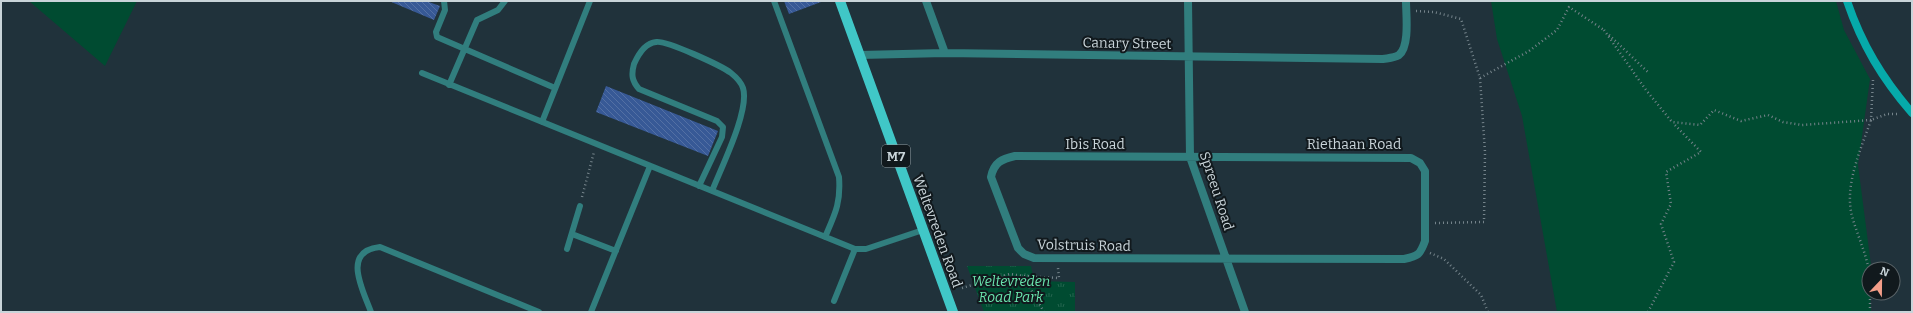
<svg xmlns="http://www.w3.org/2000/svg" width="1913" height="313" viewBox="0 0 1913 313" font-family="Bitter,serif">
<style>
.grass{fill:#004b31}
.park{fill:url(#park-tufts)}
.building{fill:url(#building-back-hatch)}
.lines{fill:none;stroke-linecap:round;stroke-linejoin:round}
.path{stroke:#75848b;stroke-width:2.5;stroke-dasharray:1 3;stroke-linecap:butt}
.lane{stroke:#317e7e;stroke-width:6}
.street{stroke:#317e7e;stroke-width:8}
.secondary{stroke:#06aaaa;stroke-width:8}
.primary{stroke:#40c7c7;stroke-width:10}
.labels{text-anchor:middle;stroke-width:4;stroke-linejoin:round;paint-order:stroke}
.shield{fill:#11191d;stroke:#929ca1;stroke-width:1}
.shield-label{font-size:13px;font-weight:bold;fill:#c9d4d9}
.street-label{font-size:14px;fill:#c9d4d9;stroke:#11191d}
.park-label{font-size:14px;font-style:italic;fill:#6ae5ae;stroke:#11191d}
</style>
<defs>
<pattern id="park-tufts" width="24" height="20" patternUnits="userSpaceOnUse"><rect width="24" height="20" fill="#004b31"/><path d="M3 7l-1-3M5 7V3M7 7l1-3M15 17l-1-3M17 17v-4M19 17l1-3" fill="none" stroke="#24644e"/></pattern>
<pattern id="building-back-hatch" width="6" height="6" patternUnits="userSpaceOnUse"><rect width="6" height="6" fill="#375996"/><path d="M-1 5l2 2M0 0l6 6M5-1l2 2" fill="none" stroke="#5370a4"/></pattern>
</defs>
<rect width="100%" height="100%" fill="#20323b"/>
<path class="grass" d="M29 1H137L105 66Z
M1491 1H1836L1844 30 1870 79 1858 165 1871 265V269H1869L1871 312H1557L1522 116 1497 39Z"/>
<path class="park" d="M967 266H1031L1034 281 1075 282V312H984Z"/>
<path class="building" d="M389 1H426L440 6 434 20Z
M784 1H821V2L789 14Z
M606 86 718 131 708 156 596 112Z"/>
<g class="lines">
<path class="path" d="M1416 11 1434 12 1461 19 1480 78 1529 51 1557 30 1569 7 1604 30
M1604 30 1646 90 1672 122 1700 125 1714 110 1741 121 1768 115 1783 122 1802 125 1871 120 1873 80
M1609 35 1649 73
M582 197 594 152
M1435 223 1484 222 1485 152 1480 78
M1430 253 1444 259 1481 295 1488 312
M1869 272C1866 252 1857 235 1852 216 1844 185 1861 149 1871 120L1887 114H1898
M1024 276 1059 278 1058 268
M962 288 1010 274 1023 276 1044 312
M1648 312 1674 262 1661 224 1671 204 1666 172 1701 152 1673 123
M1870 312V293"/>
<path class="lane" d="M444 1 445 10 436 32 437 37 555 88
M774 1 839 177C841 203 835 214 825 237
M422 73 855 249H866L923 230
M449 85 477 20 498 10 505 1
M542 122 590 1
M699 186 722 137 723 127 717 121 639 89C632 81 631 75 634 64 638 55 645 43 656 42 666 40 722 66 731 73 736 77 741 82 743 88 750 110 721 168 712 191
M572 234 616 251
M567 249 580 206
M834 301 855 249
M371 312C363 290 341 251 380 247L539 312
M591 312 650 166"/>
<path class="street" d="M926 1 945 53
M1188 1 1190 157 1245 312
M860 55 945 53 1383 59C1389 58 1394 58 1399 55 1410 46 1406 14 1406 1
M1015 156 1411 158 1420 163 1425 171V241C1420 255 1418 256 1404 259L1034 258 1024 254 1018 248 991 177C994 162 1002 159 1015 156Z"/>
<path class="secondary" d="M1847 1C1862 45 1882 78 1912 113"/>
<path class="primary" d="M840 1 953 312"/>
</g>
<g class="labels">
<rect class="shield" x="882" y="145" width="28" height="22" rx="3"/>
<g class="shield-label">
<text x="896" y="161">M7</text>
</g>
<g class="street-label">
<text transform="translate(1127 43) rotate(1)" y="5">Canary Street</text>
<text x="1095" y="149">Ibis Road</text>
<text x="1354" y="149">Riethaan Road</text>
<text transform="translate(1217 191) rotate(72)" y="5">Spreeu Road</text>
<text transform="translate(938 231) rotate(70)" y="5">Weltevreden Road</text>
<text transform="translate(1084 245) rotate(1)" y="5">Volstruis Road</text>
</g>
<g class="park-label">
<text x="1011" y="286">Weltevreden<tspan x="1011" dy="16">Road Park</tspan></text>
</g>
</g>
<rect width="1913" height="313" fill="none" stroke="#c9d4d9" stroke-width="4"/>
<g transform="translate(1881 281) rotate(22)"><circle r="19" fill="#11191d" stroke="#5b6468"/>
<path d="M0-3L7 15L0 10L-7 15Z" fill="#f49e89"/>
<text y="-6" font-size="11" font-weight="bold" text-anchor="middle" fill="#c9d4d9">N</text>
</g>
</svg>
